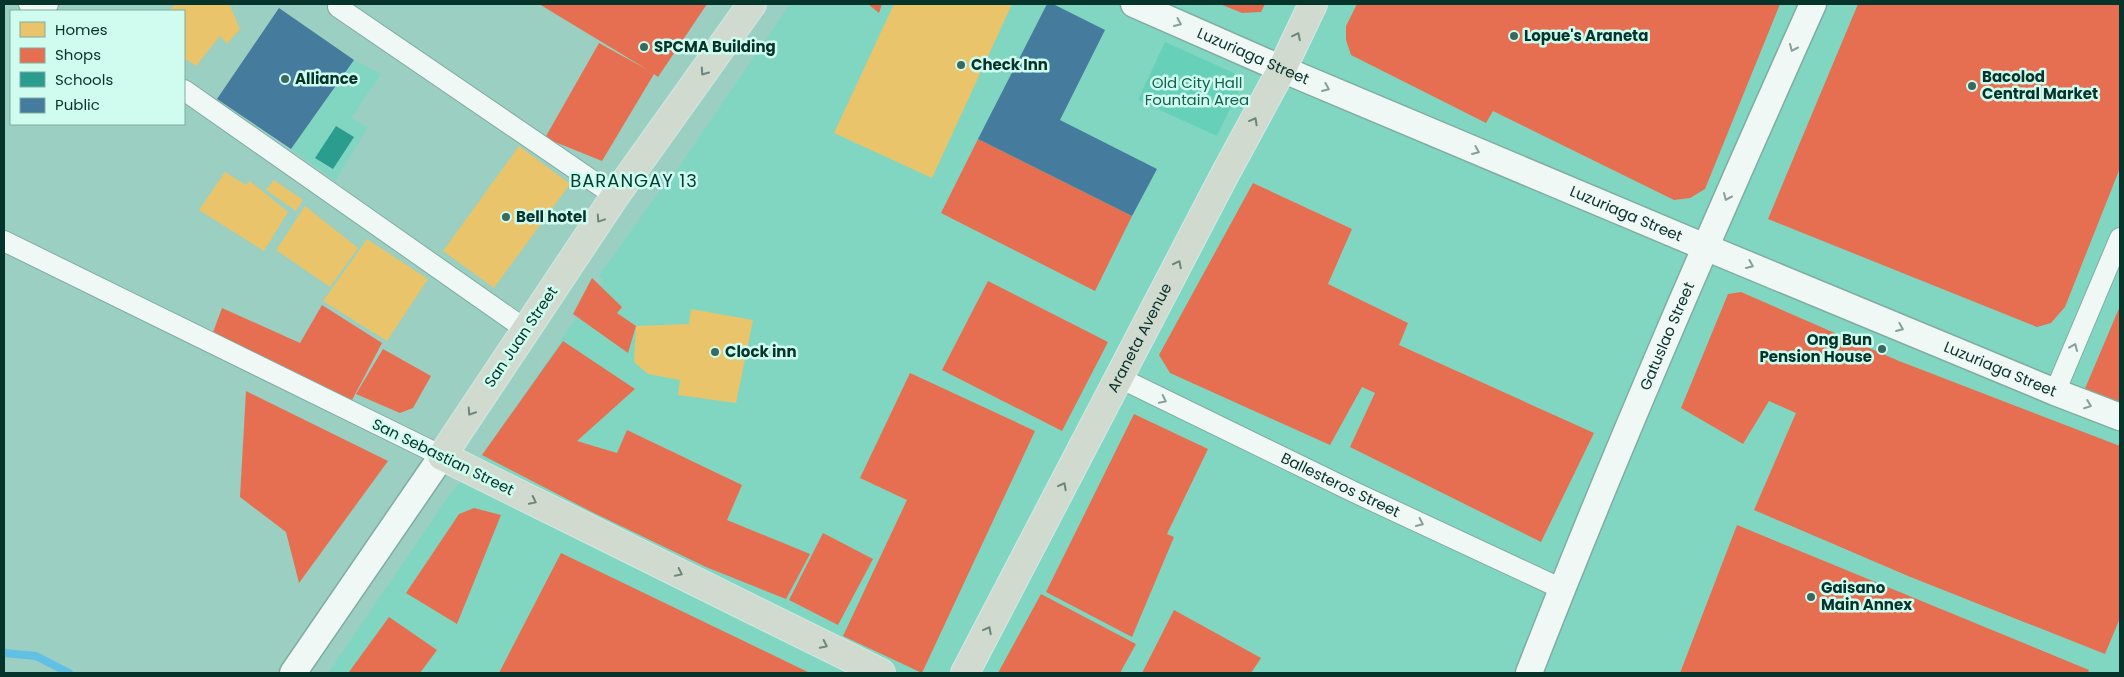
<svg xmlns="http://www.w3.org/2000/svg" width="2124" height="677" viewBox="0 0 2124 677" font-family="Poppins,sans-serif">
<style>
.built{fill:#81d6c1}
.green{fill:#66d0b9}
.homes{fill:#e9c46a}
.shops{fill:#e76f51}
.schools{fill:#2a9d8f}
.public{fill:#457b9d}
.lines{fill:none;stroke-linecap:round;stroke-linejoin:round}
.stream{stroke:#62c0e4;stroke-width:8}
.minor-casing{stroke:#80aca2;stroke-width:22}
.tertiary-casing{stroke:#80aca2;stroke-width:29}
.primary-casing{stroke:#d2e9e4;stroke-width:30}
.minor{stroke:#f0f8f6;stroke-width:20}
.tertiary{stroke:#f0f8f6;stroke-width:26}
.primary{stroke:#d1dacf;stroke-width:28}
.oneway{stroke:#879f9a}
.oneway2{stroke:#6c867c}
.poi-dot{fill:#3a6a5f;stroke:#cffcef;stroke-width:2}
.labels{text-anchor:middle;stroke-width:5;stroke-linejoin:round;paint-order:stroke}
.poi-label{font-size:15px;font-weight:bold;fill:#06332a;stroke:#cffcef;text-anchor:start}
.street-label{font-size:15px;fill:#06332a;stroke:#cffcef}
.park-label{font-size:15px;fill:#126151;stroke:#cffcef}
.quarter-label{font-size:18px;letter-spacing:1px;fill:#013c31;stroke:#cffcef}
</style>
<rect width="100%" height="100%" fill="#9acfc2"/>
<path class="built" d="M790 4H2120V673H328L448 497 482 455 520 401 603 279 599 276 673 172 675 173Z
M354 60 381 74 351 118 368 127 335 181 291 149Z"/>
<path class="green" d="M1165 42 1245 78 1217 136 1138 100Z"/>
<path class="homes" d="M176 4H227L230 6 240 29 227 44 220 36 196 66 184 58V11H168Z
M894 4H1012L932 178 834 133Z
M519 146 570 184 494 288 443 251Z
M225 172 246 185 250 181 288 212 264 251 199 210Z
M274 180 303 200 296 211 266 190Z
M305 206 358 248 330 287 276 250Z
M367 239 428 279 387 341 323 301Z
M691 309 753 320 736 403 678 395 680 380 648 374 634 362 636 326 689 324Z"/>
<path class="shops" d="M539 4H707L658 77 654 74 602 161 545 138 599 43 648 70Z
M868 4H882L879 13Z
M1220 4H1265L1261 12 1242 13Z
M1357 4H1780L1705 189 1690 198 1674 200 1493 111 1486 123 1351 55 1346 40V26Z
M1858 4H2120V168L2065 307 2051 323 2037 327 1768 219Z
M978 139 1132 216 1095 291 941 213Z
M1253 183 1352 229 1328 284 1408 323 1399 345 1594 433 1541 542 1350 447 1375 393 1362 387 1330 445 1170 373 1159 355Z
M592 278 622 307 617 313 636 326 628 353 573 314Z
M988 281 1108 342 1062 431 942 370Z
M1741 292 1899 361 2120 446V618L2105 654 1908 576 1754 510 1796 413 1769 401 1743 444 1681 408 1728 294Z
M322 305 382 343 352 400 212 335 222 308 300 343Z
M2120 306V406L2084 391Z
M563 341 635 389 577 441 617 453 627 430 742 485 727 520 810 554 786 599 706 567 592 512 482 455Z
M383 349 431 376 413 408 400 413 356 394Z
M910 373 1035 431 922 673 843 636 907 500 860 478Z
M246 391 388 461 299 583 286 532 240 497Z
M1134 414 1208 449 1167 534 1174 537 1132 637 1046 592Z
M474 508 501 515 457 624 406 593 459 514Z
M1737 525 2089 670 2088 673H1680Z
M823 533 873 559 838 625 789 600Z
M561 553 810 673H499Z
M1041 594 1136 644 1120 673H998Z
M1174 610 1261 658 1251 673H1142Z
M389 617 437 650 420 673H351L349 672Z"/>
<path class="schools" d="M336 126 354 137 333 169 315 158Z"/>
<path class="public" d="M1047 4H1053L1105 30 1060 120 1157 169 1132 216 978 139Z
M279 8 354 60 291 149 217 99Z"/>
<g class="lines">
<path class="stream" d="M4 653 36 656 69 673"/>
<g class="minor-casing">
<g id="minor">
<path d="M29 4 36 8 48 4"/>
<path d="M338 7 615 196"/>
<path d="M184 90 525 329"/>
<path d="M4 241 442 456"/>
<path id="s1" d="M1120 378 1356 493 1562 589"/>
<path d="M2055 392 2120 238"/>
</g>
</g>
<g class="tertiary-casing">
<g id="tertiary">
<path id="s2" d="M1134 4 1282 69 1705 247 2055 392 2120 417"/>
<path d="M293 673 442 456"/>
<path id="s3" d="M1529 673C1617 447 1714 225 1813 4"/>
</g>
</g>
<g class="primary-casing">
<g id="primary">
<path d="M752 4 615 196 442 456 881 673"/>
<path id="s4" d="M965 673 1224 176 1282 69 1313 4"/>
</g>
</g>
<use href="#minor" class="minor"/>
<use href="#tertiary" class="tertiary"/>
<use href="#primary" class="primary"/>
</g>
<defs><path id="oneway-chevron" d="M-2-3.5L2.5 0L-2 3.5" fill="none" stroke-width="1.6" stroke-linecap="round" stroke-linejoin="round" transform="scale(1.25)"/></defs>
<g class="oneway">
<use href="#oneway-chevron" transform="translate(1178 23) rotate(24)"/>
<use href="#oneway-chevron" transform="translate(1793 48) rotate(114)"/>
<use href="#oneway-chevron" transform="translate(1326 88) rotate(23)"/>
<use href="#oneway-chevron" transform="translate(1476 151) rotate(23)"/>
<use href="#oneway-chevron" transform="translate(1727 197) rotate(114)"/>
<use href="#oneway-chevron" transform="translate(1750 265) rotate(23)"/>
<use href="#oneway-chevron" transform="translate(1900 328) rotate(23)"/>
<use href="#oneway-chevron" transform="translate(2074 347) rotate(-67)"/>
<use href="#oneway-chevron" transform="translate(1163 400) rotate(26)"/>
<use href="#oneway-chevron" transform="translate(2088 405) rotate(21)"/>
<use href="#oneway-chevron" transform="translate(1420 523) rotate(25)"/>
</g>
<g class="oneway2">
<use href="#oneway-chevron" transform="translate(1297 36) rotate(-64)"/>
<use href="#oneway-chevron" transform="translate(704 72) rotate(125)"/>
<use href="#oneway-chevron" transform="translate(1254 121) rotate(-61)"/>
<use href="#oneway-chevron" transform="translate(600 219) rotate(124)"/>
<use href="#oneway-chevron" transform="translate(1178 264) rotate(-63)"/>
<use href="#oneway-chevron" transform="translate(471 412) rotate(123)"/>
<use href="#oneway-chevron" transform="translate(1063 486) rotate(-62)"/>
<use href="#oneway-chevron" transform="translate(533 501) rotate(26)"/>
<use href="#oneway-chevron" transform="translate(679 573) rotate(26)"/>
<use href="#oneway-chevron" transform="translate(988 630) rotate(-62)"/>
<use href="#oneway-chevron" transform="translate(824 645) rotate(26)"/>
</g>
<g class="poi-dot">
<circle cx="1514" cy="36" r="5"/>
<circle cx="644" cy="47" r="5"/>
<circle cx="961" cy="65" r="5"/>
<circle cx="285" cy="79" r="5"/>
<circle cx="1972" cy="86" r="5"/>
<circle cx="506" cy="217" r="5"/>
<circle cx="1882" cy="349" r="5"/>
<circle cx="715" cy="352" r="5"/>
<circle cx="1811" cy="597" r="5"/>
</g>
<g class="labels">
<g class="poi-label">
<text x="1524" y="41">Lopue's Araneta</text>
<text x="654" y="52">SPCMA Building</text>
<text x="971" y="70">Check Inn</text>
<text x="1982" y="82">Bacolod<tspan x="1982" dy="17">Central Market</tspan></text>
<text x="295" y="84">Alliance</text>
<text x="516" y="222">Bell hotel</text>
<text x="1872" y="345" text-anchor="end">Ong Bun<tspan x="1872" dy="17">Pension House</tspan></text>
<text x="725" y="357">Clock inn</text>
<text x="1821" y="593">Gaisano<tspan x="1821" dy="17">Main Annex</tspan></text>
</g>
<g class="street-label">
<text dy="5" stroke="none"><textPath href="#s2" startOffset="130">Luzuriaga Street</textPath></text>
<text dy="5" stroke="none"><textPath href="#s2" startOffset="535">Luzuriaga Street</textPath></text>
<text transform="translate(521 337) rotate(-56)" y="5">San Juan Street</text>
<text dy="5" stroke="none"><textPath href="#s3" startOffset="364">Gatuslao Street</textPath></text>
<text dy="5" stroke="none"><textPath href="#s4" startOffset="378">Araneta Avenue</textPath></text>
<text dy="5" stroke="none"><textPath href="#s2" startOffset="940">Luzuriaga Street</textPath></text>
<text transform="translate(443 457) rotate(26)" y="5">San Sebastian Street</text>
<text dy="5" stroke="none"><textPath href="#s1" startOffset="245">Ballesteros Street</textPath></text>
</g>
<g class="park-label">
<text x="1197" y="88">Old City Hall<tspan x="1197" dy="17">Fountain Area</tspan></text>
</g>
<g class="quarter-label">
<text x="634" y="187">BARANGAY 13</text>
</g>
</g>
<rect width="2124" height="677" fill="none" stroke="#06332a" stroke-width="10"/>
<rect x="10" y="10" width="175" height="115" fill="#cffcef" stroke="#7faca0"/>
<rect x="20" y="22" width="25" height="15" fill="#e9c46a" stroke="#7faca0"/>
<text x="55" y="35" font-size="15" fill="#06332a">Homes</text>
<rect x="20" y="48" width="25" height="15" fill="#e76f51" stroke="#7faca0"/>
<text x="55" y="60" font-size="15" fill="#06332a">Shops</text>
<rect x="20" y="72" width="25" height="15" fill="#2a9d8f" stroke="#7faca0"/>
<text x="55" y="85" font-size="15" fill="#06332a">Schools</text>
<rect x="20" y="98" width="25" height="15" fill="#457b9d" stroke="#7faca0"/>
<text x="55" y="110" font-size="15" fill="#06332a">Public</text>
</svg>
